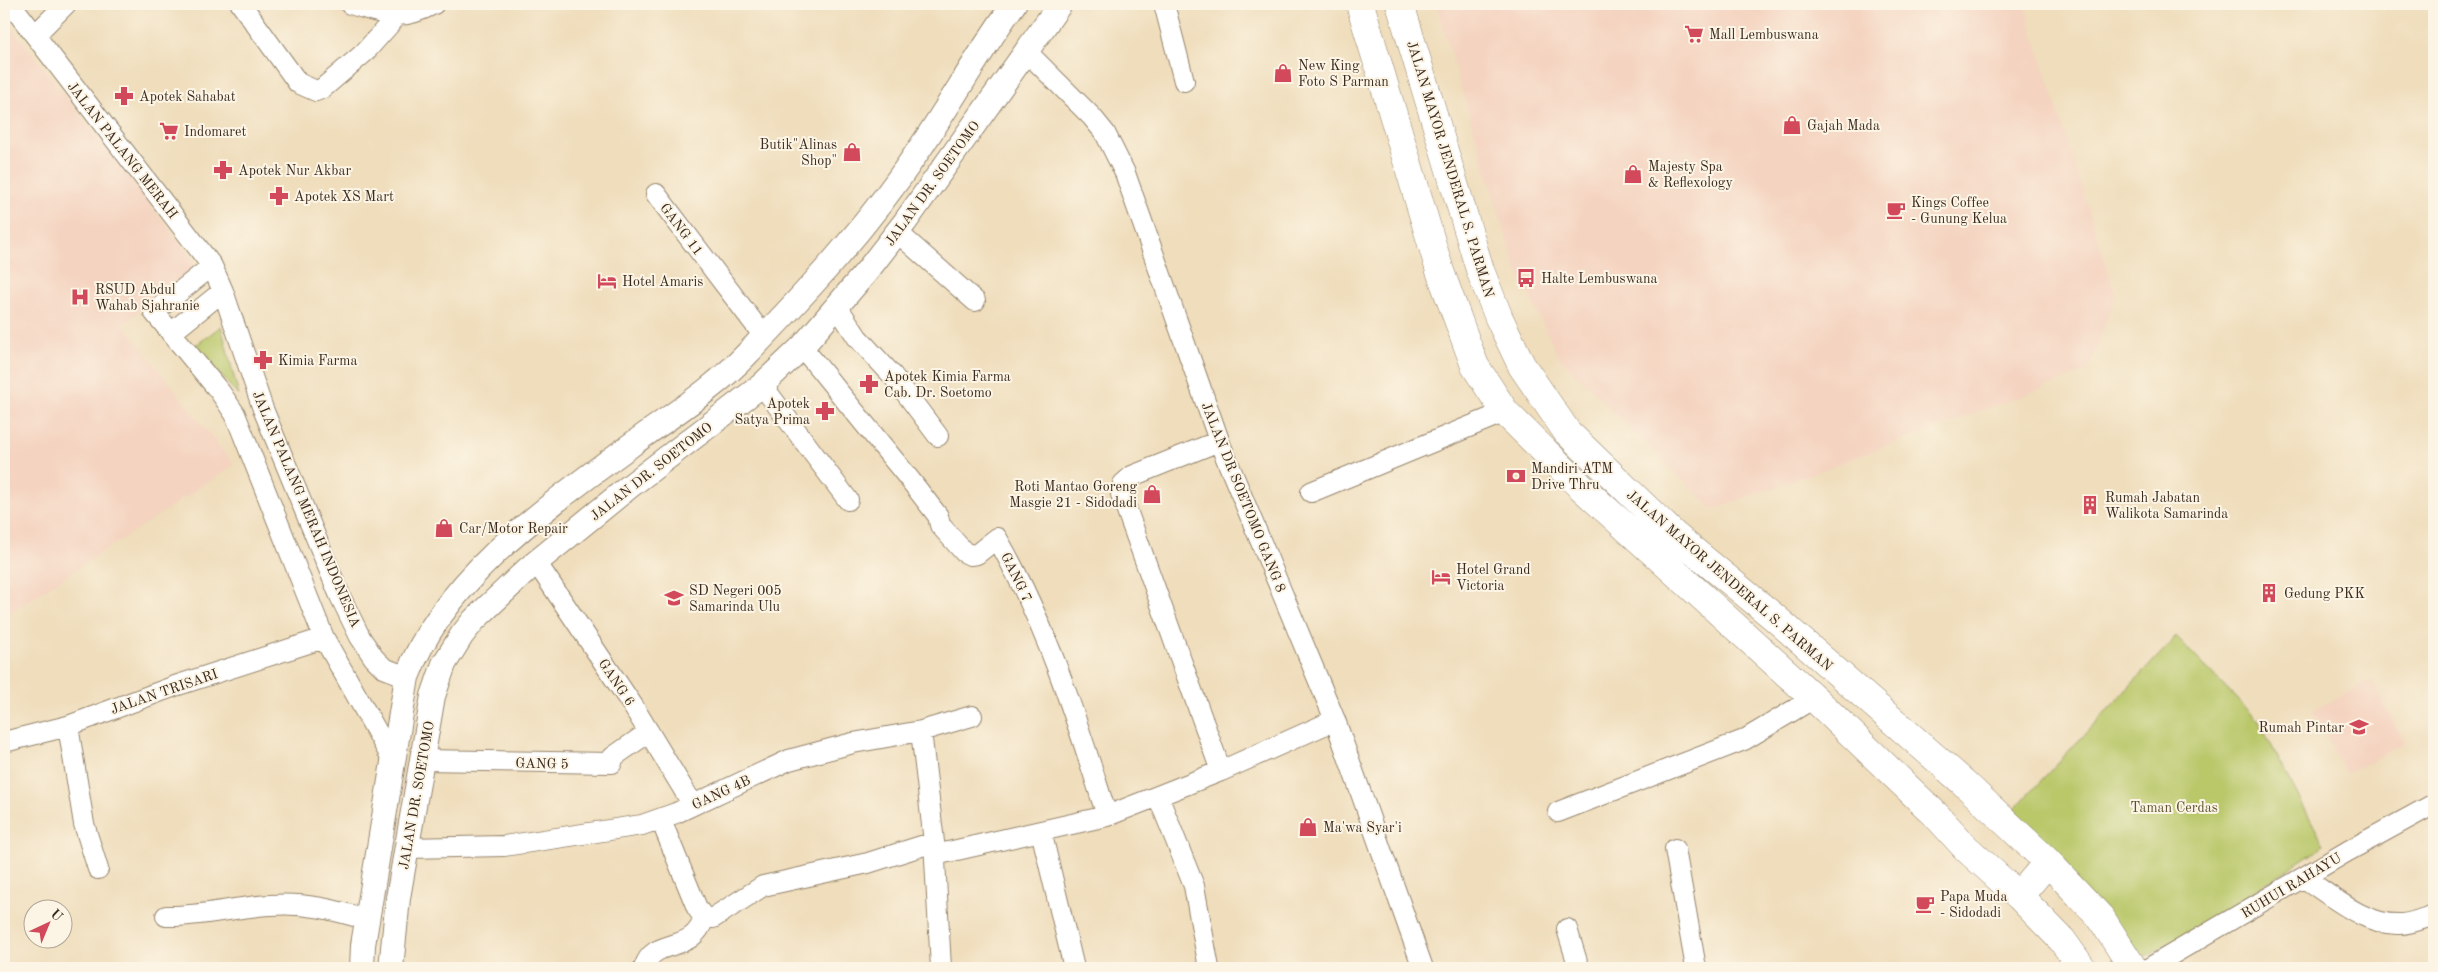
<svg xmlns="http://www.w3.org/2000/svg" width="2438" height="972" viewBox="0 0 2438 972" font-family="'Old Standard TT',serif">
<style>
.built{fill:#f4d3c0}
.green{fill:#bac86a;stroke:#7a7944}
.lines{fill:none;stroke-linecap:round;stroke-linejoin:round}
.minor-casing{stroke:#95846c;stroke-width:22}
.tertiary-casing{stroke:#95846c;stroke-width:26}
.primary-casing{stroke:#95846c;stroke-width:29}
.minor{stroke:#fff;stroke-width:20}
.tertiary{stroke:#fff;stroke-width:24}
.primary{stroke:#fff;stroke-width:28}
.labels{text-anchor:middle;stroke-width:4;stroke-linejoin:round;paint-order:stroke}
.poi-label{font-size:14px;fill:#3b2a1e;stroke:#fcf5e5;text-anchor:start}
.street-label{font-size:14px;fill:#3b2a1e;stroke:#fcf5e5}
.park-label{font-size:14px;fill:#5b5231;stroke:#fcf5e5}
</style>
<rect width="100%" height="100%" fill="#fcf5e5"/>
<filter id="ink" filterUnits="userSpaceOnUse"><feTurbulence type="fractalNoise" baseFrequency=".02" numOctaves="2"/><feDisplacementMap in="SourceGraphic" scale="10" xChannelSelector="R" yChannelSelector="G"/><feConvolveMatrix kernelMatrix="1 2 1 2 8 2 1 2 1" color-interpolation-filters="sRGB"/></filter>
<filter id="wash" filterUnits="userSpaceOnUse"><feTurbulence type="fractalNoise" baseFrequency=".0096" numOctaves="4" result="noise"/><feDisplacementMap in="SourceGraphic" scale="20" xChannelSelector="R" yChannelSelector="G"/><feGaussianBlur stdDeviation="1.12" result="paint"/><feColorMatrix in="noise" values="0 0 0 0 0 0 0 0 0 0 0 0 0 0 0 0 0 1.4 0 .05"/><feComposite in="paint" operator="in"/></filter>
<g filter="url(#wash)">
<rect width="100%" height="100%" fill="#efddbb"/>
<path class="built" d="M1436 4H2024L2116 296 2087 372 1713 510 1560 359 1515 267Z
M4 17 194 261 191 270 123 324 234 465 4 617Z
M2371 680 2405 743 2347 774 2313 711Z"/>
<path class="green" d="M221 326 239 396 195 346Z
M2176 637 2258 720 2324 845 2193 932 2132 963 2003 821Z"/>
</g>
<g filter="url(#ink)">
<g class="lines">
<g class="minor-casing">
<path id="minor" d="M11 4 212 266 223 291 171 333
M241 4 298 83 316 91 323 88 364 53 396 17
M350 4C387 14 398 23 434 4
M1164 4 1184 81
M35 35 66 4
M1026 51 1092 117 1105 133 1125 173 1221 446 1335 720 1423 968
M656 194 763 335
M897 232 975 301
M212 266 154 312 220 392 235 414 324 638 394 762
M223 291 263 409 340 596 360 637 374 658 384 668 407 677
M837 306 857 337 893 376 938 436
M802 347 911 481 938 516 940 525 964 552 970 555 977 554 997 538C1047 625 1077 721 1107 816
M762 385 848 500
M1219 441 1132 476 1123 484 1121 494 1221 771
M1311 492 1505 412
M536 562 633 706 693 805
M68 726 84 824 98 869
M921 731 934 842 941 968
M4 742 68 726 175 686 324 638
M422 760 612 763 613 757 649 732
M1158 796 1194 886 1209 968
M1558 812 1744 740 1814 698
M661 820 697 908 704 918H713L763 886 868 863 934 842
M1041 831 1074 968
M407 848 504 846 642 825 676 813 789 760 853 743 921 731 972 716
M1675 849 1696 968
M935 855 1107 816 1221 771 1335 720
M2304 878C2332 896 2365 926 2401 924 2411 924 2424 918 2434 915
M166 916C201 917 235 907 270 905 305 902 335 910 368 920
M1567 929 1579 968
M644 968C654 935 692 956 704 918
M2149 968 2348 851 2434 804"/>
</g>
<g class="tertiary-casing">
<path id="tertiary" d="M362 968 363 945 407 677C444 578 548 506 631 445 670 416 713 390 747 354 807 292 867 227 916 154 950 105 979 52 1014 4
M391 968 398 898 433 696 444 664 462 635 474 620 528 569 630 486 762 385 802 347 867 271 905 222 1060 4"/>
</g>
<g class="primary-casing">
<path id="primary" d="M1360 4 1440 271 1475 366 1505 412 1579 485 1814 698 1935 814 1967 849 2019 896 2062 940 2082 968
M1400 4 1480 270 1499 318 1522 366 1567 432 1674 535 1774 617 1963 782 2048 862 2101 918 2133 968
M2019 896 2048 862"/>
</g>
<use href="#minor" class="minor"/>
<use href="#tertiary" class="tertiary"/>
<use href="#primary" class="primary"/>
</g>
</g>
<defs>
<g id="supermarket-bare" transform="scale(1.5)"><path d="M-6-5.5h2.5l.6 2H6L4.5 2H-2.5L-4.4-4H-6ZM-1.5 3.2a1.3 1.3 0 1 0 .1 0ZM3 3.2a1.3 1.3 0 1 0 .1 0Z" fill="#d1495b" stroke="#fcf5e5" stroke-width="2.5" paint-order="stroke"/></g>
<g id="shop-bare" transform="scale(1.5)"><path d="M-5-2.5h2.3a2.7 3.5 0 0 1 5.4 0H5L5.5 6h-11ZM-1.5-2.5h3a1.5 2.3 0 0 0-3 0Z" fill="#d1495b" stroke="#fcf5e5" stroke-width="2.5" paint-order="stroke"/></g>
<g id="pharmacy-bare" transform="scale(1.5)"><path d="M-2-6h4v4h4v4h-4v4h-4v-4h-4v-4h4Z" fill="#d1495b" stroke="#fcf5e5" stroke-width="2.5" paint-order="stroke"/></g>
<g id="cafe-bare" transform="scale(1.5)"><path d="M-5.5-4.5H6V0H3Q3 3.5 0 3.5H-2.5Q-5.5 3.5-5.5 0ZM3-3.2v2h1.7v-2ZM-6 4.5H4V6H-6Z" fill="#d1495b" stroke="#fcf5e5" stroke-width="2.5" paint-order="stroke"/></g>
<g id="bus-bare" transform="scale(1.5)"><path d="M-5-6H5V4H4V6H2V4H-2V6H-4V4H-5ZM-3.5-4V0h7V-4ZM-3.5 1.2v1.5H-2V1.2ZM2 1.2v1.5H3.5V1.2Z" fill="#d1495b" stroke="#fcf5e5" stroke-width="2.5" paint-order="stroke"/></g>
<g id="hotel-bare" transform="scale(1.5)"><path d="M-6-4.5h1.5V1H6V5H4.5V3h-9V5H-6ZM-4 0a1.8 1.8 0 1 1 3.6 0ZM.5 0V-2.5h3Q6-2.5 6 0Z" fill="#d1495b" stroke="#fcf5e5" stroke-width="2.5" paint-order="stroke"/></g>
<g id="hospital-bare" transform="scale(1.5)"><path d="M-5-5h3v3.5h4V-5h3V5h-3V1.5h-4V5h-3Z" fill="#d1495b" stroke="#fcf5e5" stroke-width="2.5" paint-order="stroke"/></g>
<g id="bank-bare" transform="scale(1.5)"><path d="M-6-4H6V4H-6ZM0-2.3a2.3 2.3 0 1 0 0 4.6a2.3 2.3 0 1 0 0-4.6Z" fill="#d1495b" stroke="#fcf5e5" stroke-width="2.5" paint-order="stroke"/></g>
<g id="building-bare" transform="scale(1.5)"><path d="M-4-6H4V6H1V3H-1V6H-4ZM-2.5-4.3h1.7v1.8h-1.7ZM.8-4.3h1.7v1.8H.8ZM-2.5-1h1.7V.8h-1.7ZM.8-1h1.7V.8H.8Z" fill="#d1495b" stroke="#fcf5e5" stroke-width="2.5" paint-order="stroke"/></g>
<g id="school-bare" transform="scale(1.5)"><path d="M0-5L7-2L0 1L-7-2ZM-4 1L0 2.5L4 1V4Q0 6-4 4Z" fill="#d1495b" stroke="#fcf5e5" stroke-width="2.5" paint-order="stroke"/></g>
</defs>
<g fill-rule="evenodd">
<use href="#supermarket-bare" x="1694" y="34"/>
<use href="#shop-bare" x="1283" y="73"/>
<use href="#pharmacy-bare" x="124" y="96"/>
<use href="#shop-bare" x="1792" y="125"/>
<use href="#supermarket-bare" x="169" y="131"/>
<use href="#shop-bare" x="852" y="152"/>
<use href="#pharmacy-bare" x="223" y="170"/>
<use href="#shop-bare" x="1633" y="174"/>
<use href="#pharmacy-bare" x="279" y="196"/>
<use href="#cafe-bare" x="1896" y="210"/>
<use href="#bus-bare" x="1526" y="278"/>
<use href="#hotel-bare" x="607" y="281"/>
<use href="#hospital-bare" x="80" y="297"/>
<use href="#pharmacy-bare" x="263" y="360"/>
<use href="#pharmacy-bare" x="869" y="384"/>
<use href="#pharmacy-bare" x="825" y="411"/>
<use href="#bank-bare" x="1516" y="476"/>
<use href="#shop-bare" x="1152" y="494"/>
<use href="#building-bare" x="2090" y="505"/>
<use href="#shop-bare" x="444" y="528"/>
<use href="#hotel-bare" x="1441" y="577"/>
<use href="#building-bare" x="2269" y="593"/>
<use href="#school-bare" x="674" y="598"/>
<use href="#school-bare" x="2359" y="727"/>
<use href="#shop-bare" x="1308" y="827"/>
<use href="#cafe-bare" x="1925" y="904"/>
</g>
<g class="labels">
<g class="poi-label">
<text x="1709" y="39">Mall Lembuswana</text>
<text x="1298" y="70">New King<tspan x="1298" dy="16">Foto S Parman</tspan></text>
<text x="139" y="101">Apotek Sahabat</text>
<text x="1807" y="130">Gajah Mada</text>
<text x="184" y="136">Indomaret</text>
<text x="837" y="149" text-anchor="end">Butik"Alinas<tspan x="837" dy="16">Shop"</tspan></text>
<text x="1648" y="171">Majesty Spa<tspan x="1648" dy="16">&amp; Reflexology</tspan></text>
<text x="238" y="175">Apotek Nur Akbar</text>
<text x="294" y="201">Apotek XS Mart</text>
<text x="1911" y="207">Kings Coffee<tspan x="1911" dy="16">- Gunung Kelua</tspan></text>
<text x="1541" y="283">Halte Lembuswana</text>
<text x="622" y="286">Hotel Amaris</text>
<text x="95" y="294">RSUD Abdul<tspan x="95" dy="16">Wahab Sjahranie</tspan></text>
<text x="278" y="365">Kimia Farma</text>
<text x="884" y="381">Apotek Kimia Farma<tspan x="884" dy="16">Cab. Dr. Soetomo</tspan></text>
<text x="810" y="408" text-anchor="end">Apotek<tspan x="810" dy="16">Satya Prima</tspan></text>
<text x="1531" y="473">Mandiri ATM<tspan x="1531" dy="16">Drive Thru</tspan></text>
<text x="1137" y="491" text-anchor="end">Roti Mantao Goreng<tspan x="1137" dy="16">Masgie 21 - Sidodadi</tspan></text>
<text x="2105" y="502">Rumah Jabatan<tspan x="2105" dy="16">Walikota Samarinda</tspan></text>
<text x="459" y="533">Car/Motor Repair</text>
<text x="1456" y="574">Hotel Grand<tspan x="1456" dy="16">Victoria</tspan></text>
<text x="689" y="595">SD Negeri 005<tspan x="689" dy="16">Samarinda Ulu</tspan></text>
<text x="2284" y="598">Gedung PKK</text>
<text x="2344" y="732" text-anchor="end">Rumah Pintar</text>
<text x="1323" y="832">Ma'wa Syar'i</text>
<text x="1940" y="901">Papa Muda<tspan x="1940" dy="16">- Sidodadi</tspan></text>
</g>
<g class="street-label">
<text transform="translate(123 150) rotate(52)" y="5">JALAN PALANG MERAH</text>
<text transform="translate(1451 169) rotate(73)" y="5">JALAN MAYOR JENDERAL S. PARMAN</text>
<text transform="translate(932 183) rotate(-54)" y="5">JALAN DR. SOETOMO</text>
<text transform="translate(682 229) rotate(53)" y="5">GANG 11</text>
<text transform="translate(651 471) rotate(-38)" y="5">JALAN DR. SOETOMO</text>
<text transform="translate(1244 497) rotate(68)" y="5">JALAN DR SOETOMO GANG 8</text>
<text transform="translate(307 509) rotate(67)" y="5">JALAN PALANG MERAH INDONESIA</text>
<text transform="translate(1017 577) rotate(64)" y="5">GANG 7</text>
<text transform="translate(1730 580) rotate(41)" y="5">JALAN MAYOR JENDERAL S. PARMAN</text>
<text transform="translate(617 682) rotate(56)" y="5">GANG 6</text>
<text transform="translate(164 691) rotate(-19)" y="5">JALAN TRISARI</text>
<text transform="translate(542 763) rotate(1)" y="5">GANG 5</text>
<text transform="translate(721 792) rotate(-25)" y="5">GANG 4B</text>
<text transform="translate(416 795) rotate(-80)" y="5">JALAN DR. SOETOMO</text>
<text transform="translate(2291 885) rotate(-31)" y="5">RUHUI RAHAYU</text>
</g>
<g class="park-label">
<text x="2174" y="812">Taman Cerdas</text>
</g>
</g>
<rect width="2438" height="972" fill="none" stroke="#fcf5e5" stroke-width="20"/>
<g transform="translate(48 924) rotate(44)"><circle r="24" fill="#fcf5e5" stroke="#afa495"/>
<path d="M0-4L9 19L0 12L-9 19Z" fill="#d1495b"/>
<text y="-8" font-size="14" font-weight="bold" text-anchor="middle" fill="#3b2a1e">U</text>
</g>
</svg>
